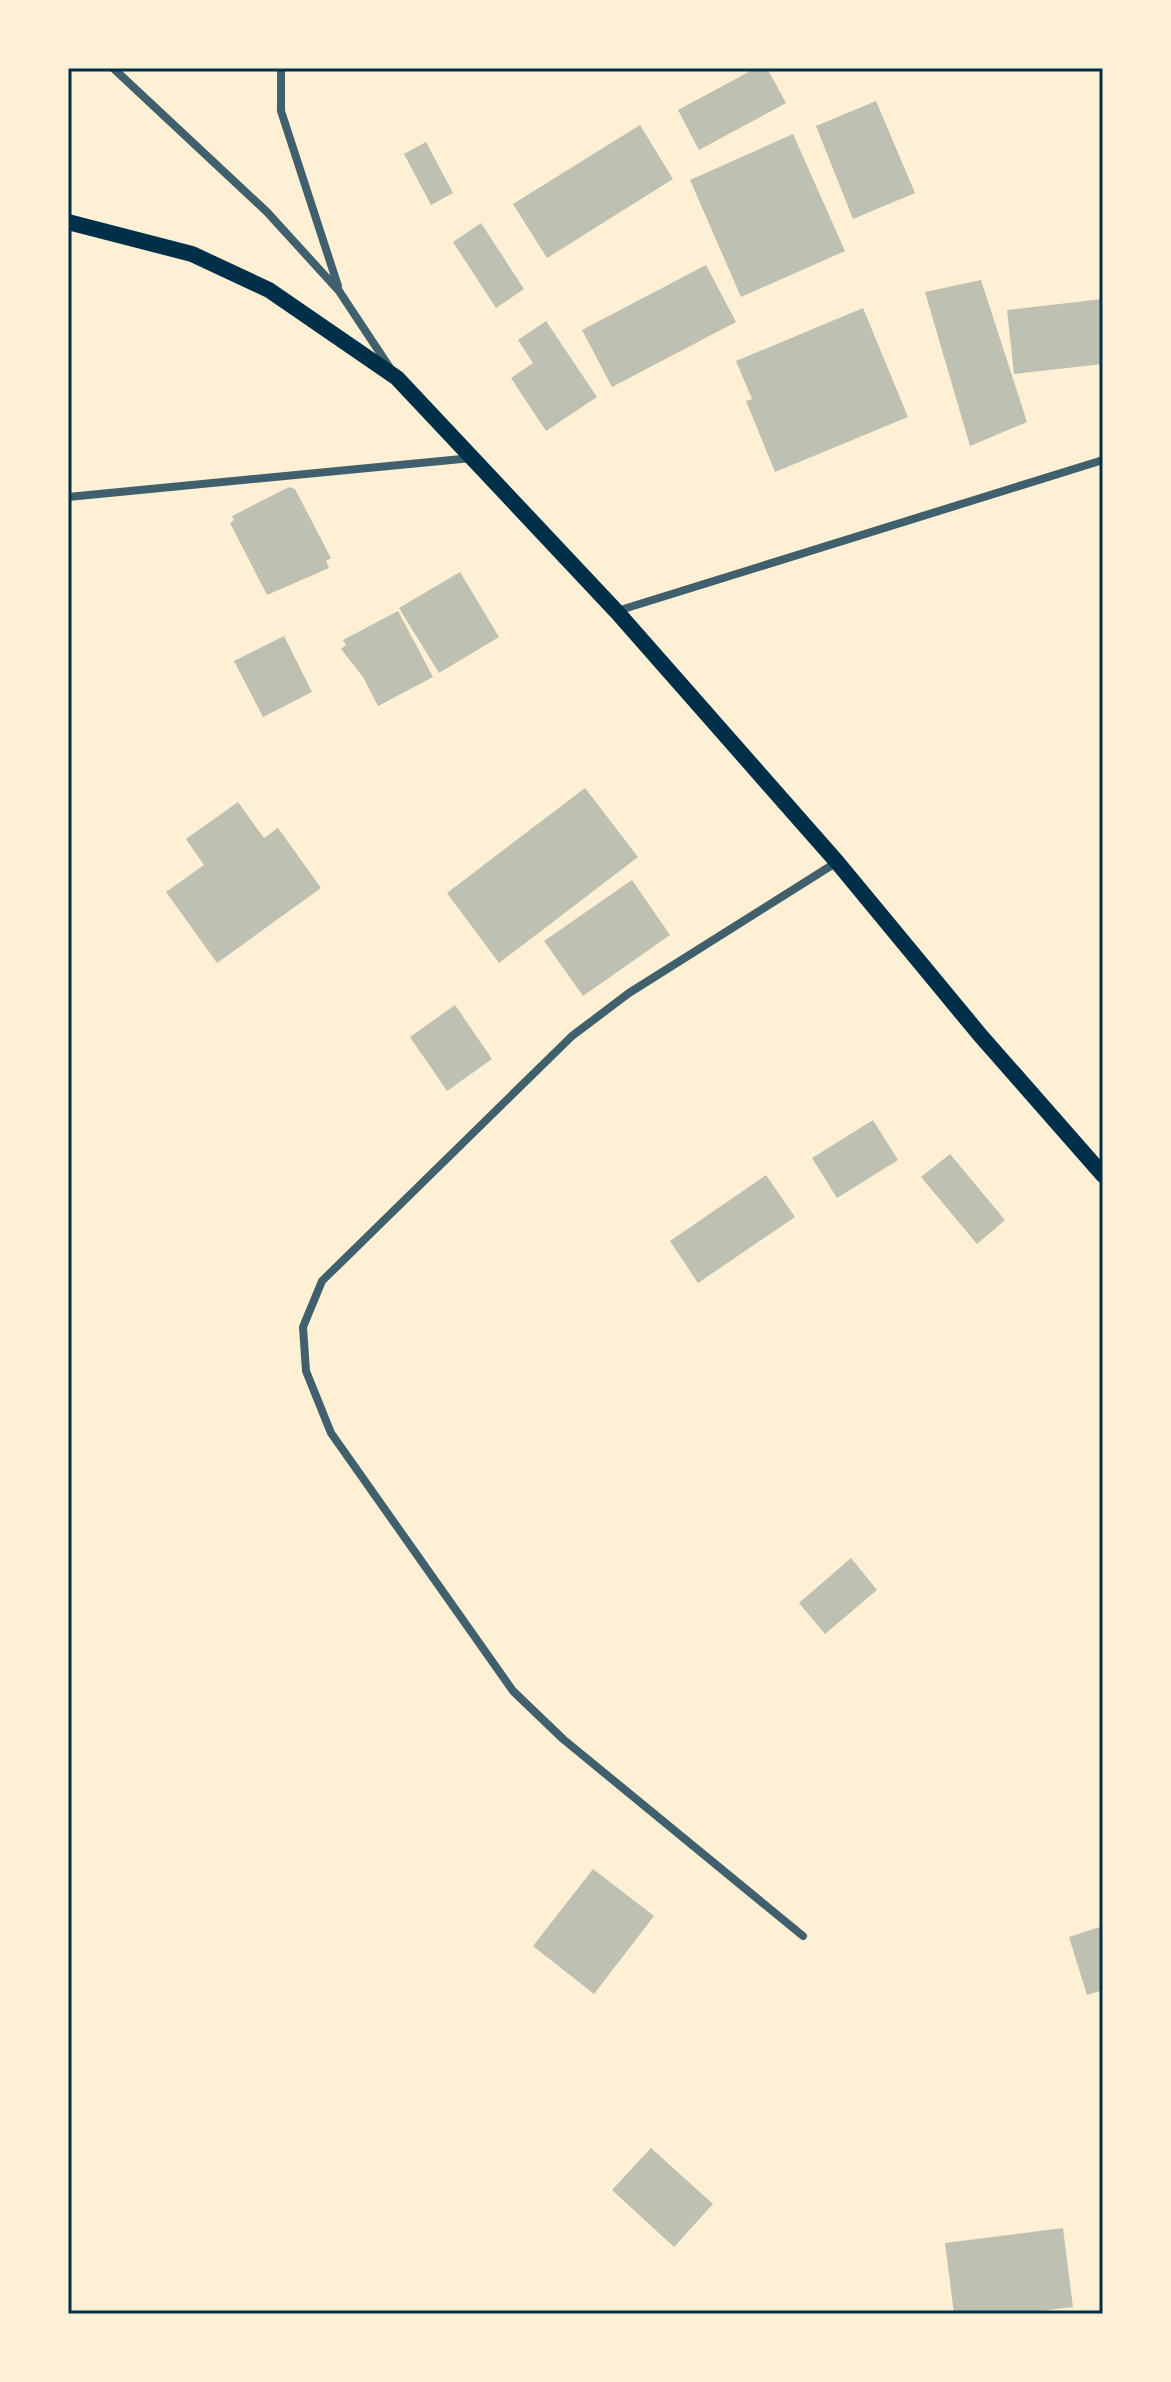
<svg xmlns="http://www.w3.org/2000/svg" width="1171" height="2382" viewBox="0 0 1171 2382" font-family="'Golos Text',sans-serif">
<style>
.building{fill:#bec0b2}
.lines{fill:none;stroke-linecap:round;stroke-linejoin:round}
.minor{stroke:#3f606c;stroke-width:8}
.secondary{stroke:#003049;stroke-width:16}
.neatline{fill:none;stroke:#003049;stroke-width:3}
</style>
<rect width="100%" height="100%" fill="#fdf0d5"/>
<path class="building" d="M756 68H767L786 103 699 150 678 110Z
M876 101 915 193 853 219 816 126Z
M640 125 673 179 547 258 513 204Z
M793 134 845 251 741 297 690 180Z
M426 142 453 193 431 205 404 154Z
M481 223 524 289 496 308 453 242Z
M706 265 736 322 612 387 582 330Z
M981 280 1027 422 970 446 925 292Z
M1103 299V364L1014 374 1007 310Z
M863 308 908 417 775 472 746 401 752 399 736 361Z
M546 321 597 397 546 431 511 378 533 363 518 340Z
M289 487 295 489 331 558 326 561 329 568 267 595 230 523 234 520 232 516Z
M460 572 499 637 439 673 399 608Z
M398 611 433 677 378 706 363 677 341 649 346 645 343 640Z
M284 636 312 692 263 717 234 661Z
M585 788 638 857 499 963 447 893Z
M238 802 264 838 278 828 321 888 217 963 166 892 204 865 186 839Z
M632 880 670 935 583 996 544 941Z
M455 1005 492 1059 447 1091 410 1037Z
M873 1120 898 1160 837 1198 812 1158Z
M950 1154 1005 1220 977 1244 921 1177Z
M766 1175 795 1217 698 1283 670 1241Z
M851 1558 877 1590 825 1634 799 1603Z
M593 1869 654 1916 594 1994 533 1946Z
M1103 1926V1990L1087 1995 1069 1937Z
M651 2148 713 2204 674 2247 612 2190Z
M1063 2228 1073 2307 1013 2314H954L945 2243Z"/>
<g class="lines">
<path class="minor" d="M113 68 267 212 339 291 390 368
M281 68V111L338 286
M68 497 472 458
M617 611 1103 460
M803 1936 563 1739 513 1691 331 1433 306 1371 303 1327 322 1281 572 1036 629 993 837 862"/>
<path class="secondary" d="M68 222 192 254 269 290 397 378 617 612 837 862 980 1035 1103 1175"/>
</g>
<rect width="1171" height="2382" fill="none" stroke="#fdf0d5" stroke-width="140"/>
<rect x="70" y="70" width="1031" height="2242" class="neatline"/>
</svg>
